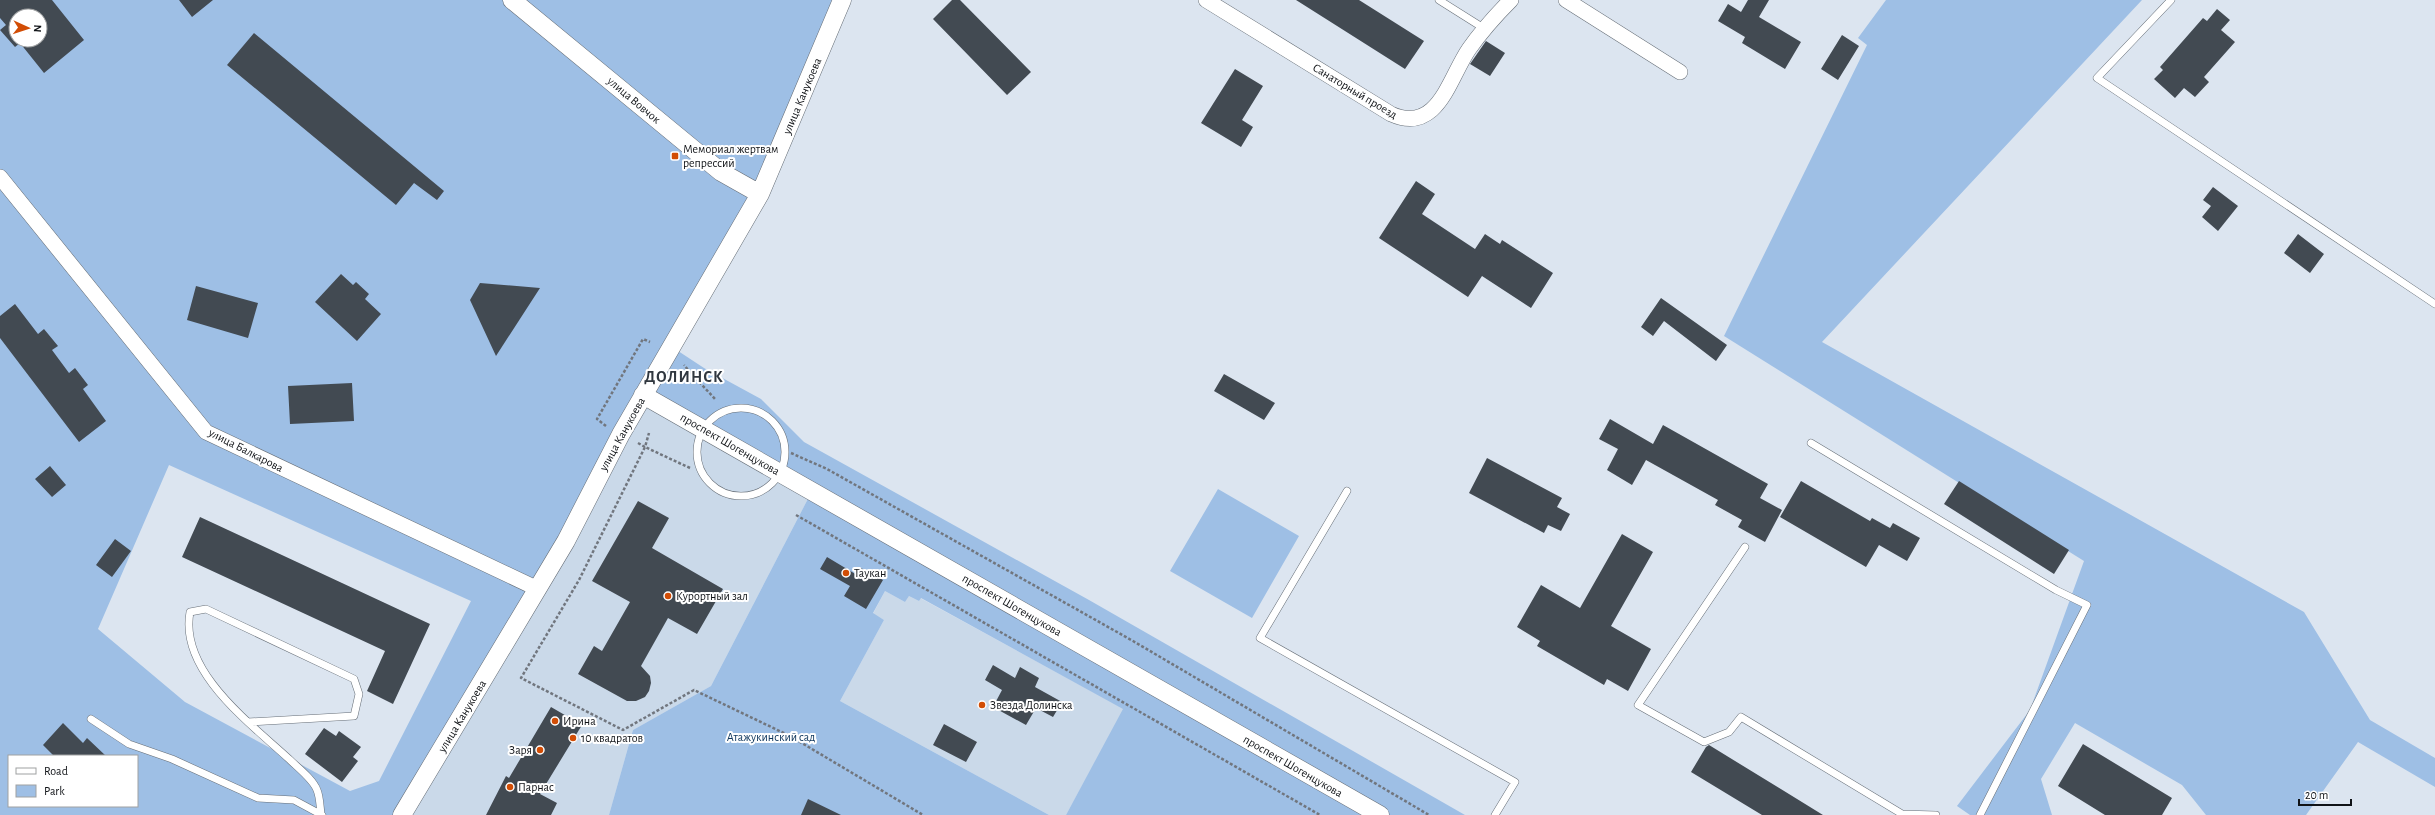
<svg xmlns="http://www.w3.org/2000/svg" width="2435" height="815" viewBox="0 0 2435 815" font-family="'Alegreya Sans',sans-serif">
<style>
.built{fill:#cad9e9}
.green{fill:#9ebfe5;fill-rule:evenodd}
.building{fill:#424a52;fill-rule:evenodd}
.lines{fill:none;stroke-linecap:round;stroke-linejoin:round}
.service-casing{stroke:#666e77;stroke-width:8}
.minor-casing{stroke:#666e77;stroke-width:16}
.tertiary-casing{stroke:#666e77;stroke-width:19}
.path{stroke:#71767e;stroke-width:2.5;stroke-dasharray:3 2;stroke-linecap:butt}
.service{stroke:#fff;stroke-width:7}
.minor{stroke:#fff;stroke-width:15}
.tertiary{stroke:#fff;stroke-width:18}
.poi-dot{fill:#d24d05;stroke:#fff;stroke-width:1.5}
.labels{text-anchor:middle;stroke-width:4;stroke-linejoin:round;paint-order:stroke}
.street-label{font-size:12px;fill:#101317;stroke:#fff}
.poi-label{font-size:12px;fill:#101317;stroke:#fff;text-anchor:start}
.park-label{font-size:12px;fill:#0d355b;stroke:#fff}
.district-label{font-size:16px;font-weight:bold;letter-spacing:1px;fill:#30373f;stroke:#fff}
</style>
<rect width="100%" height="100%" fill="#dce5f0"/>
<path class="built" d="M643 395 812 491 711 686 633 730 609 815H402Z
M885 591 905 602 909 596 919 601 920 598 1124 709 1066 815H1049L840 701 884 620 873 614Z"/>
<path class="green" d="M0 0H842L787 134 672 347 704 368 761 399 804 442 1089 600 1465 815H1066L1123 709 921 598 919 601 909 596 905 602 885 591 873 613 884 620 840 701 1049 815H609L633 730 711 686 812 491 643 395 402 815H0ZM16 16H40V40H16ZM169 465 471 601 379 781 350 791 185 702 98 629ZM9 756H137V806H9Z
M1886 0H2142L1822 342 2304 612 2370 720 2435 758V787L2358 742 2306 815H2206L2182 785 2075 723 2041 779 2052 815H1970L1957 806 2030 710 2084 561 1724 336 1867 45 1858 38Z
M1218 489 1299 536 1252 618 1170 571Z"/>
<path class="building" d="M0 0H52L84 40 44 73 20 43 15 47 0 30 6 25 0 18ZM16 16H40V40H16Z
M179 0H213L192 17Z
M952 0H960L1031 72 1007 95 933 19Z
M1296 0H1359L1424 41 1405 69Z
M1748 0H1769L1759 17 1801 42 1785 69 1742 43 1745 37 1718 21 1728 4 1741 12Z
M2217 9 2230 20 2221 30 2235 42 2204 77 2209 82 2195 97 2184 88 2175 98 2154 79 2163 70 2160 67 2203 18 2207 21Z
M254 33 444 191 437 200 414 183 396 205 227 65Z
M1842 35 1859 46 1838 80 1821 69Z
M1486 41 1505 53 1490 76 1470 64Z
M1235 69 1263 86 1242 120 1253 127 1241 147 1201 123Z
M1416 181 1435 194 1422 214 1475 249 1485 234 1500 244 1502 240 1553 273 1531 308 1482 276 1468 297 1379 238Z
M2213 187 2238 206 2218 231 2202 217 2211 206 2203 200Z
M2298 234 2324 254 2310 273 2284 253Z
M341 274 353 285 356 282 369 294 365 299 381 314 357 341 315 302Z
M480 283 540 288 496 356 470 300Z
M196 286 258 303 248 338 187 320Z
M1661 298 1727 345 1716 361 1664 321 1653 336 1641 327Z
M15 304 38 334 44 329 58 346 52 350 69 373 75 368 88 385 83 389 106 421 79 442 0 338V316Z
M1224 374 1275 403 1264 420 1214 391Z
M352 383 354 421 290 424 288 386Z
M1610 419 1653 444 1663 425 1768 484 1760 498 1782 510 1765 542 1738 527 1742 520 1715 505 1718 500 1646 460 1632 485 1607 470 1618 449 1599 439Z
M1487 458 1562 498 1557 507 1570 514 1561 531 1548 525 1544 533 1469 493Z
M50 466 66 485 52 497 35 479Z
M1801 481 1870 521 1872 518 1890 528 1893 523 1920 538 1907 561 1879 545 1866 567 1780 517Z
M1959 481 2069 550 2054 574 1944 504Z
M638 501 669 518 652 548 723 589 697 634 668 618 641 666 650 676 651 683 649 691 645 697 636 701H627L578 674 594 646 602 651 630 602 592 581Z
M200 517 430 624 393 704 367 691 385 651 182 557Z
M1622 534 1653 552 1611 626 1651 649 1628 691 1607 679 1604 685 1537 646 1540 641 1517 627 1541 585 1580 608Z
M115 539 131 551 112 577 96 565Z
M827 557 857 575 861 568 883 580 866 609 844 596 850 586 820 569Z
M993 665 1015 678 1020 667 1039 678 1035 687 1062 702 1053 717 1036 708 1026 725 993 707 1002 690 985 680Z
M551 707 582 725 540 794 557 803 551 815H486L506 776 509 778Z
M63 723 83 743 87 738 106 756H54L43 745Z
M944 724 977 742 966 762 933 745Z
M324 728 336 736 339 731 361 747 353 757 358 761 342 782 305 754Z
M2083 744 2172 798 2162 815H2105L2058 786Z
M1709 745 1823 815H1762L1691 772 1706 747Z
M808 799 841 815H801Z"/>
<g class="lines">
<g class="service-casing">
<path id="service" d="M1439 0 1485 29
M2171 0 2097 78 2435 304
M697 452a44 44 0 1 1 88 0a44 44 0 1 1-88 0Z
M1811 443 2056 590 2087 605 1980 815
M1347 491 1260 638 1515 782 1495 815
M1745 547 1638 705 1704 742 1729 732 1741 717 1902 814 1936 815
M91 719 129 744 172 759 258 798 294 800 322 815
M248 722 354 716 359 694 354 679 206 609 190 612C179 671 250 723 289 759 297 767 313 779 317 790 320 797 320 807 321 814"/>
</g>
<g class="minor-casing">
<path id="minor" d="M1206 0 1391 114C1438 135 1449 78 1469 49 1481 32 1496 15 1511 0
M1566 0 1680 72
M0 177 206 432 538 589"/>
</g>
<g class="tertiary-casing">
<path id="tertiary" d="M512 0 721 172 760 194
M643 395 1380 815
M402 815 566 541 621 434 760 194 842 0"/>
</g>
<path class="path" d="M689 371 716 400
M681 381 689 371 684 365
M606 426 597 419 643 339 650 342
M638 443 645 447 649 433
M791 453 827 469 1133 641 1429 815
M690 468 645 447 579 580 521 678 623 730 694 690 790 736 923 815
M796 515 1320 815"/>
<use href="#service" class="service"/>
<use href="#minor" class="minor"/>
<use href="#tertiary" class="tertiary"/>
</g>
<g class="poi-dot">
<rect x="671" y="152" width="8" height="8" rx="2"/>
<circle cx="846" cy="573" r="4"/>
<circle cx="668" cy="596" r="4"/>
<circle cx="982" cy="705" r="4"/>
<circle cx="555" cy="721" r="4"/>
<circle cx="573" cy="738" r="4"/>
<circle cx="540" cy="750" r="4"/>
<circle cx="510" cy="787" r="4"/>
</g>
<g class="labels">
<g class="street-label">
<text transform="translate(1355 91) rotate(31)" y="4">Санаторный проезд</text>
<text transform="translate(802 96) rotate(-67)" y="4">улица Канукоева</text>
<text transform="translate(634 100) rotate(40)" y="4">улица Вовчок</text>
<text transform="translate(622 434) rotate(-61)" y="4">улица Канукоева</text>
<text transform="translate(730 444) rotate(30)" y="4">проспект Шогенцукова</text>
<text transform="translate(246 450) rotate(27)" y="4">улица Балкарова</text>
<text transform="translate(1012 605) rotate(30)" y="4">проспект Шогенцукова</text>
<text transform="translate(462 716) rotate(-59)" y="4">улица Канукоева</text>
<text transform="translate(1293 766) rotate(30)" y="4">проспект Шогенцукова</text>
</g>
<g class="poi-label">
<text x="683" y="153">Мемориал жертвам<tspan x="683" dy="14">репрессий</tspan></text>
<text x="854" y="577">Таукан</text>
<text x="676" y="600">Курортный зал</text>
<text x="990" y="709">Звезда Долинска</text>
<text x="563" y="725">Ирина</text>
<text x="581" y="742">10 квадратов</text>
<text x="532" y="754" text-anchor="end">Заря</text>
<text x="518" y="791">Парнас</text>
</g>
<g class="park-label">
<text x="771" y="741">Атажукинский сад</text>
</g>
<g class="district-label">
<text x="684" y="382">ДОЛИНСК</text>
</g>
</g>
<rect x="8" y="755" width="130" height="52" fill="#ffffff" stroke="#9fa1a2"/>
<rect x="16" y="768" width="20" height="6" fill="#ffffff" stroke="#9fa1a2"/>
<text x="44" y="775" font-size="12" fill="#101317">Road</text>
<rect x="16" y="785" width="20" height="12" fill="#9ebfe5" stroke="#9fa1a2"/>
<text x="44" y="795" font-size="12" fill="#101317">Park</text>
<g transform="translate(28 28) rotate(93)"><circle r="19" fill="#ffffff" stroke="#9fa1a2"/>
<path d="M0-3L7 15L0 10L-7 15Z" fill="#d24d05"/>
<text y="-6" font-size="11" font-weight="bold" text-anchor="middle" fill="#101317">N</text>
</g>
<path d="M2299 799v6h52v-6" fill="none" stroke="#101317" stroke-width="2"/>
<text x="2305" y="799" font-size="12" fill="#101317" stroke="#ffffff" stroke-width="3" paint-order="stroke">20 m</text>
</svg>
